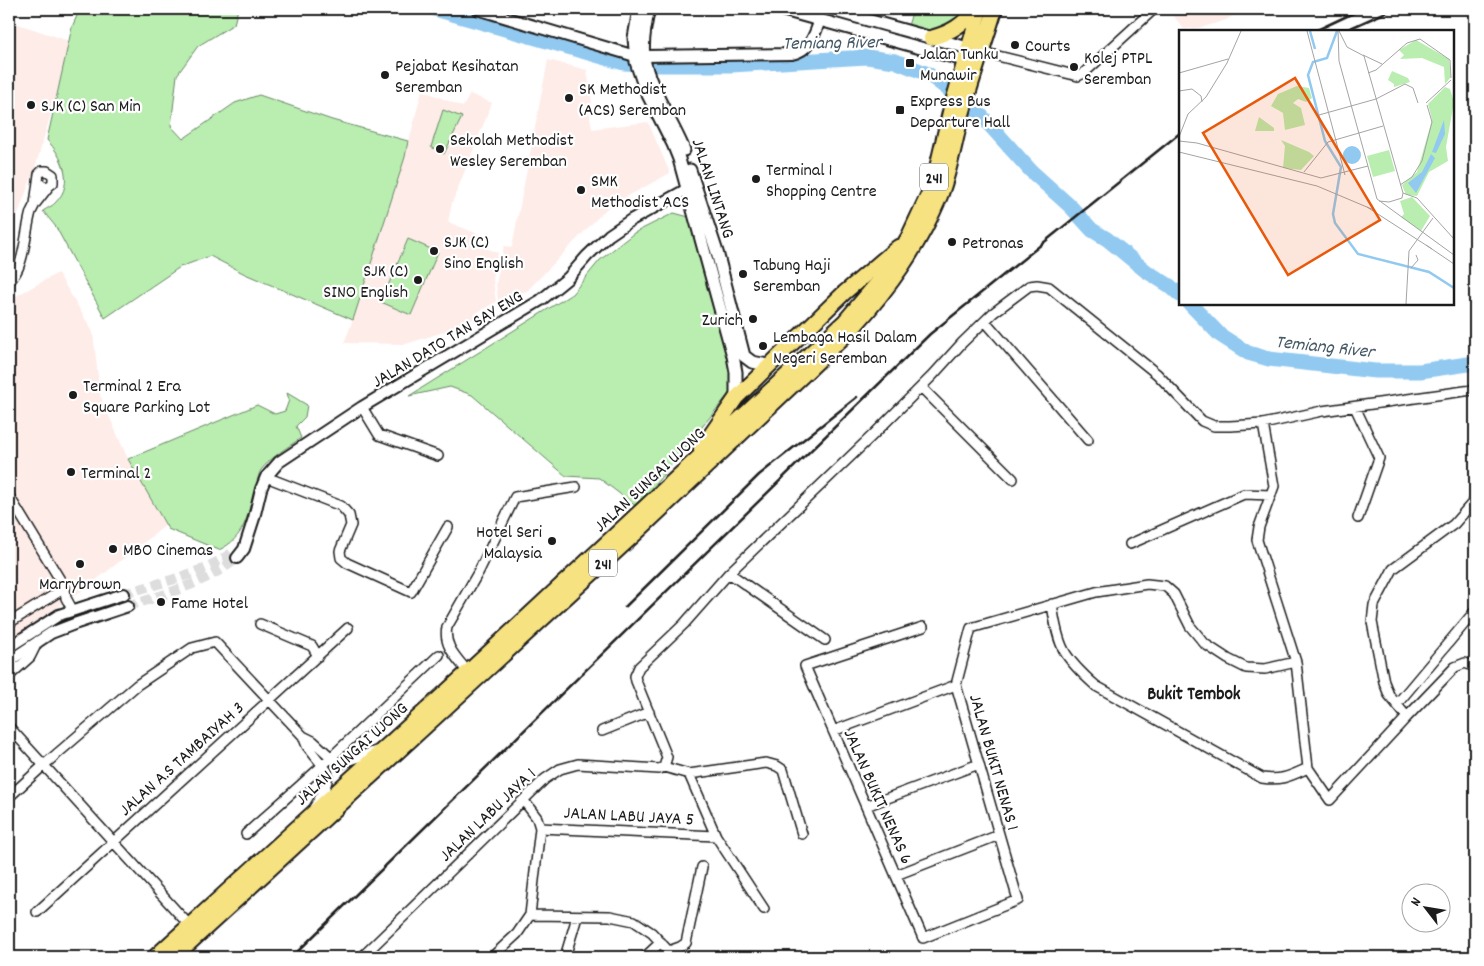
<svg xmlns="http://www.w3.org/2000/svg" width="1484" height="966" viewBox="0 0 1484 966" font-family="Dekko,sans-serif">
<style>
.built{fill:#feece8}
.green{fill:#b9eeb0;stroke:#6a8566}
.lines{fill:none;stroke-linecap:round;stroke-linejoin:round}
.river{stroke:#91c9f0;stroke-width:15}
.tertiary-tunnel{stroke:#ddd;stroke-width:10;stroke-dasharray:10 5;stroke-linecap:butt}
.minor-casing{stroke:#1c1c1c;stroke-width:12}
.tertiary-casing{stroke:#1c1c1c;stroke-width:14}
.secondary-casing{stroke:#1c1c1c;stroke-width:15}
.trunk-casing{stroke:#1c1c1c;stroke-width:18}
.minor{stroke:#fff;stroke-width:9}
.tertiary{stroke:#fff;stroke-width:10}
.secondary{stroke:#fff;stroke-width:11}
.trunk{stroke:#f7e281;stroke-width:14}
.rail{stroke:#1c1c1c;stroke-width:2.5}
.poi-dot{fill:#1c1c1c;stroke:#fff;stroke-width:2}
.labels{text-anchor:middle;stroke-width:4.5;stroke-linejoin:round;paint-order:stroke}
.shield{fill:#fff;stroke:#606060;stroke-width:1}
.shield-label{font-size:16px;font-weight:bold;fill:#1c1c1c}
.poi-label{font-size:18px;fill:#1c1c1c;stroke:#fff;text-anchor:start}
.street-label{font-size:18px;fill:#1c1c1c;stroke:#fff}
.water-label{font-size:19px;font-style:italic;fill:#455966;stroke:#fff}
.neighbourhood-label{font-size:19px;font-weight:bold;fill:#1c1c1c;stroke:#fff}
.inset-river{fill:none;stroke:#91c9f0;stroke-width:2.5}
.inset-road{fill:none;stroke:#a4a4a4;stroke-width:1}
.view{fill:#e8590c;fill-opacity:0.15;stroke:#e8590c;stroke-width:2.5}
.inset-edge{fill:none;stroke:#1c1c1c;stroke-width:2.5}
</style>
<rect width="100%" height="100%" fill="#fff"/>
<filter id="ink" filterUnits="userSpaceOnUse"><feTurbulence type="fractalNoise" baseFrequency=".02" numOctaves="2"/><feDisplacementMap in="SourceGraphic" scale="10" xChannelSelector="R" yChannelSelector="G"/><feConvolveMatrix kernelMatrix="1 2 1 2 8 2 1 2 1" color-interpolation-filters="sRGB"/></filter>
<g filter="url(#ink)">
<path class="built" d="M1168 9H1244L1226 20 1204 27 1184 29Z
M9 21 72 42 35 168 9 238Z
M548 60 587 70 593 110 589 111 592 129 648 122 670 173 608 207 527 291 498 301 496 284 504 246 512 247Z
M422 90 463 107 470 94 492 103 452 203 448 222 483 236 482 240 486 248 498 253 493 279 496 302 476 313 473 319 459 327 406 344 344 343 353 320 405 157Z
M58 273 93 332 100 395 128 459 166 525 86 588 9 639V300Z"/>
<path class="green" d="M80 9H238L234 24 198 46 177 75 171 126 183 139 235 103 259 95 332 120 408 141 405 157 353 320 245 274 210 256 180 267 105 318 56 227 43 211C47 208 53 206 56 202 75 183 62 156 47 140L72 27Z
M913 9H967L953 24 931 33 908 26Z
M443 110 462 117 444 154 431 147Z
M674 213 689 217 736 378 732 390 637 507 599 478 566 476 472 395 450 387 409 396 572 294 600 260 634 233Z
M408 239 438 252 411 315 381 302Z
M287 393 307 405 305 417 296 426 301 438C288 447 271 457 261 470 258 475 257 483 255 489 247 515 246 537 219 550L168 529 128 459 257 405 275 414 285 411 289 400Z"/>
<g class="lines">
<path class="river" d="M435 9 624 63 661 65H731L867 57 895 61 928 74 978 112 1031 171 1071 207 1092 230 1107 239 1146 271 1170 286 1180 295
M1190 304 1220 335 1248 353 1269 359 1375 371H1420L1475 363"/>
<path class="tertiary-tunnel" d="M124 594C160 582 202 575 233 552
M128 606C164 595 208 582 237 558"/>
<g class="minor-casing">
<path id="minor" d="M982 52 1078 76 1084 73 1154 9
M35 204 39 174 42 171H47L53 175V183L49 186 44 187 38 182
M9 281C25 268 25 232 31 212L35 204 49 186
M985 321 1088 440
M921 387 1013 479
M362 407 379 435 438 456
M1355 407 1379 458 1358 518
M1263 424 1274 486 1259 527 1257 540 1296 662 1308 768 1330 800 1407 717 1389 695 1384 682 1372 622 1374 605 1393 569 1454 524 1475 500
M266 477 341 506 349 515 351 525 340 551 341 558 347 563 411 592 448 527
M9 496 65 588 66 598 72 609
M1130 544 1244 494 1271 495
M729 573 825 640
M1052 604C1058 647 1063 657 1096 686L1262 778C1282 781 1290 776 1308 768
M9 623 65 588
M260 624 312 646 318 656
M923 627 805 666 923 938 1018 900 956 685 971 628 1096 592 1147 584 1165 586 1174 594 1190 626 1205 644 1228 659 1246 668 1265 669 1296 662
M468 672C457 658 443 646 447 627L479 571 515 497 576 487
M9 676 30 657 38 641
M1397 704 1475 611
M1407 717 1455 667 1465 663 1475 667
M9 727 190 926
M602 731 649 712
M833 731 956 685
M303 736 307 746 327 771C330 784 320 797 314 808
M664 767 667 757 636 681 635 676 639 667 684 624 729 573 876 432 933 375 962 343 993 313 1029 286 1037 285 1049 287 1157 374 1202 421 1214 426H1230L1263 424 1322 411 1472 390 1475 387
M664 767 689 774 766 763 777 766 783 770 802 834
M689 774 716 836 764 909
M9 797 44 765 137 685 192 648 215 642 303 736 313 741 335 761 342 763 379 750
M866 806 979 764
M540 828 716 836
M246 834 323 765 439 655
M896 875 999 835
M37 912 348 628
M530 915 610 916 634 921 652 933 674 957
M669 951 680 947 686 943 702 867
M362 957 545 779 560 769 578 764 659 769 664 767
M492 957 517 934 530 915 540 828 537 818 524 801
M565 957 577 917
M645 957 661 942"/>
</g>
<g class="tertiary-casing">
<path id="tertiary" d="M477 9 635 56H643L792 54C811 49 814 36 820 20
M237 558 244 549 254 518 261 489 266 477 279 462 362 407 541 300 568 278 587 256 609 235 631 220 693 186
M9 647 59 615 124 594
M9 661 51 633 77 623 128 606"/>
</g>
<g class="secondary-casing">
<path id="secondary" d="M639 9 634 38 636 62 645 89 673 144 679 159 733 356 736 372V398
M649 9C645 25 642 42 644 58 648 85 673 123 684 150
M780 9 971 62
M828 9 975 50
M690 170 717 252 744 356 752 362 768 365"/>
</g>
<g class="trunk-casing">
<path id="trunk" d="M931 38C950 33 964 25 975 9
M701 449 736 398 844 293 898 247
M155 957 468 672 845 321 890 268 908 238 930 191 936 172 950 112 980 9
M174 957 636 533 852 329C890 287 918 248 940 196 950 171 954 144 961 118 971 82 984 45 995 9"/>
</g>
<use href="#minor" class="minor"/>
<use href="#tertiary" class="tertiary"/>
<use href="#secondary" class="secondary"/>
<use href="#trunk" class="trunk"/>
<path class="rail" d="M1315 31 1362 9
M1344 31 1393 9
M625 607 759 475 857 397
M292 957 930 334 1180 133"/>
</g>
</g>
<g class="poi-dot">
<circle cx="1015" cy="45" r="5"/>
<rect x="905" y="58" width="10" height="10" rx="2.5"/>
<circle cx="1074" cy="67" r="5"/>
<circle cx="385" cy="75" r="5"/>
<circle cx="569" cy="98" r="5"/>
<circle cx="31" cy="105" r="5"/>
<rect x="895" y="105" width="10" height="10" rx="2.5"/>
<circle cx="440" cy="149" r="5"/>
<circle cx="756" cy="179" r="5"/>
<circle cx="581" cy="190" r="5"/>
<circle cx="952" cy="242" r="5"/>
<circle cx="434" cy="251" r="5"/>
<circle cx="743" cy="274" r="5"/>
<circle cx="418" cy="280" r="5"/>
<circle cx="753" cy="319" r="5"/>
<circle cx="763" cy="346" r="5"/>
<circle cx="73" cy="395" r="5"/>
<circle cx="71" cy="472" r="5"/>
<circle cx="552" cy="541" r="5"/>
<circle cx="113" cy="549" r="5"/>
<circle cx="80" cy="564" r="5"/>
<circle cx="161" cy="602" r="5"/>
</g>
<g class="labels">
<g class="shield">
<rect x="920" y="163.5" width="28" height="27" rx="4"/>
<rect x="589" y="549.5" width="28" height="27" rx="4"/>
</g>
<g class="shield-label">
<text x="934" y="183">241</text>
<text x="603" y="569">241</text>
</g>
<g class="poi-label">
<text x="1025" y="51">Courts</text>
<text x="920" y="59">Jalan Tunku<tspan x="920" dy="21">Munawir</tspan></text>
<text x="1084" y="63">Kolej PTPL<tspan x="1084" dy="21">Seremban</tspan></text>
<text x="395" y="71">Pejabat Kesihatan<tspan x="395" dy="21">Seremban</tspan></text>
<text x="579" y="94">SK Methodist<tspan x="579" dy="21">(ACS) Seremban</tspan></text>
<text x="910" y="106">Express Bus<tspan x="910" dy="21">Departure Hall</tspan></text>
<text x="41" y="111">SJK (C) San Min</text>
<text x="450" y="145">Sekolah Methodist<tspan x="450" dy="21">Wesley Seremban</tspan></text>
<text x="766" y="175">Terminal 1<tspan x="766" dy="21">Shopping Centre</tspan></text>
<text x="591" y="186">SMK<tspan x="591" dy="21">Methodist ACS</tspan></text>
<text x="444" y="247">SJK (C)<tspan x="444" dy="21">Sino English</tspan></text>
<text x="962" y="248">Petronas</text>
<text x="753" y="270">Tabung Haji<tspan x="753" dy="21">Seremban</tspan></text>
<text x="408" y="276" text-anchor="end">SJK (C)<tspan x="408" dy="21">SINO English</tspan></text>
<text x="743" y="325" text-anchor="end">Zurich</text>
<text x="773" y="342">Lembaga Hasil Dalam<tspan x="773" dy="21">Negeri Seremban</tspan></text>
<text x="83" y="391">Terminal 2 Era<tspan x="83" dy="21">Square Parking Lot</tspan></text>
<text x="81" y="478">Terminal 2</text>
<text x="542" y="537" text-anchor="end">Hotel Seri<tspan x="542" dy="21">Malaysia</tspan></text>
<text x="123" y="555">MBO Cinemas</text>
<text x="80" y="589" text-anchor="middle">Marrybrown</text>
<text x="171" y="608">Fame Hotel</text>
</g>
<g class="street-label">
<text transform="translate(714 188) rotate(72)" y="6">JALAN LINTANG</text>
<text transform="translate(447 338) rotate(-31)" y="6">JALAN DATO TAN SAY ENG</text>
<text transform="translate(649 479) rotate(-43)" y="6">JALAN SUNGAI UJONG</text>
<text transform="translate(351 753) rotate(-42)" y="6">JALAN SUNGAI UJONG</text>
<text transform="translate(181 758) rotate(-42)" y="6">JALAN A.S TAMBAIYAH 3</text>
<text transform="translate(995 762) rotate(74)" y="6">JALAN BUKIT NENAS 1</text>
<text transform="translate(879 796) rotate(66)" y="6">JALAN BUKIT NENAS 6</text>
<text transform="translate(487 814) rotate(-44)" y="6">JALAN LABU JAYA 1</text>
<text transform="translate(629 815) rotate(3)" y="6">JALAN LABU JAYA 5</text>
</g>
<g class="water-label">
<text transform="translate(832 41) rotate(-1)" y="7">Temiang River</text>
<text transform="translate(1325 345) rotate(6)" y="7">Temiang River</text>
</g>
<g class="neighbourhood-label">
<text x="1194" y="699">Bukit Tembok</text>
</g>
</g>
<g transform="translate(1179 30)">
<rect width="275" height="275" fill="#fff"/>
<path d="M237 10 270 29 272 47 266 54 265 37 243 28 221 29 225 25 220 20ZM213 41 229 48 231 52 215 57V54L209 50ZM118 56 130 58 133 68 127 72 119 69 114 73 122 78 126 95 106 100 104 83 92 76 99 64ZM266 57 271 59 275 72 267 117 269 131 250 142 238 166 227 165 223 155 238 142 253 90 249 74ZM80 87 95 98V101H76ZM102 110 130 122 135 126 122 140 104 138 106 116ZM210 120 216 141 194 147 188 126ZM233 167 251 186 242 201 222 187 225 184 221 171Z" fill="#b9eeb0"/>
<path d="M265 90 266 104 257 123 253 122ZM164 125a9 9 0 1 1 18 0a9 9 0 1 1-18 0ZM252 124 256 128 237 163 229 153 243 142Z" fill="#91c9f0"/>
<path class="inset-river" d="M131 1 136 19M158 1 148 28 134 32 129 45 146 111 162 137 154 184 156 193 179 224 250 242 275 258"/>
<path class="inset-road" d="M128 1 166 145M159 1 160 31 198 169 275 225M160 1 168 17 185 26 224 163 223 168 210 172 200 171M184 25 203 34M0 43 49 29M189 43 197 40 228 13 241 9 271 30 272 48M0 61 13 59 22 66 23 72M247 73 272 50M140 85 197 69 226 54 234 58 239 73M0 107 9 84 27 67 48 33 62 1M0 111 18 113 142 148 189 136M0 122 138 156 195 180M125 142 149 112 204 96M221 155 233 147 243 131 253 92 248 75M224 163 238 168 275 209M188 177 253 219M247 215 275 234M232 238 239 230 237 225M227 274 230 221 254 188"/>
<path class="view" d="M116 48 201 190 109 245 24 103Z"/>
<rect width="275" height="275" class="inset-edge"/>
</g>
<rect width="1484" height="966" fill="none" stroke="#fff" stroke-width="30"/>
<rect x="15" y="15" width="1454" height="936" fill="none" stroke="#1c1c1c" stroke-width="2" filter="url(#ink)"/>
<g transform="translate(1426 908) rotate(301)"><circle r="24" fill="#ffffff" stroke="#a4a4a4"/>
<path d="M0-4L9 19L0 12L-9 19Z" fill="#1c1c1c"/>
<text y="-8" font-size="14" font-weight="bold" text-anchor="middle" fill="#1c1c1c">N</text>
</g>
</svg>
